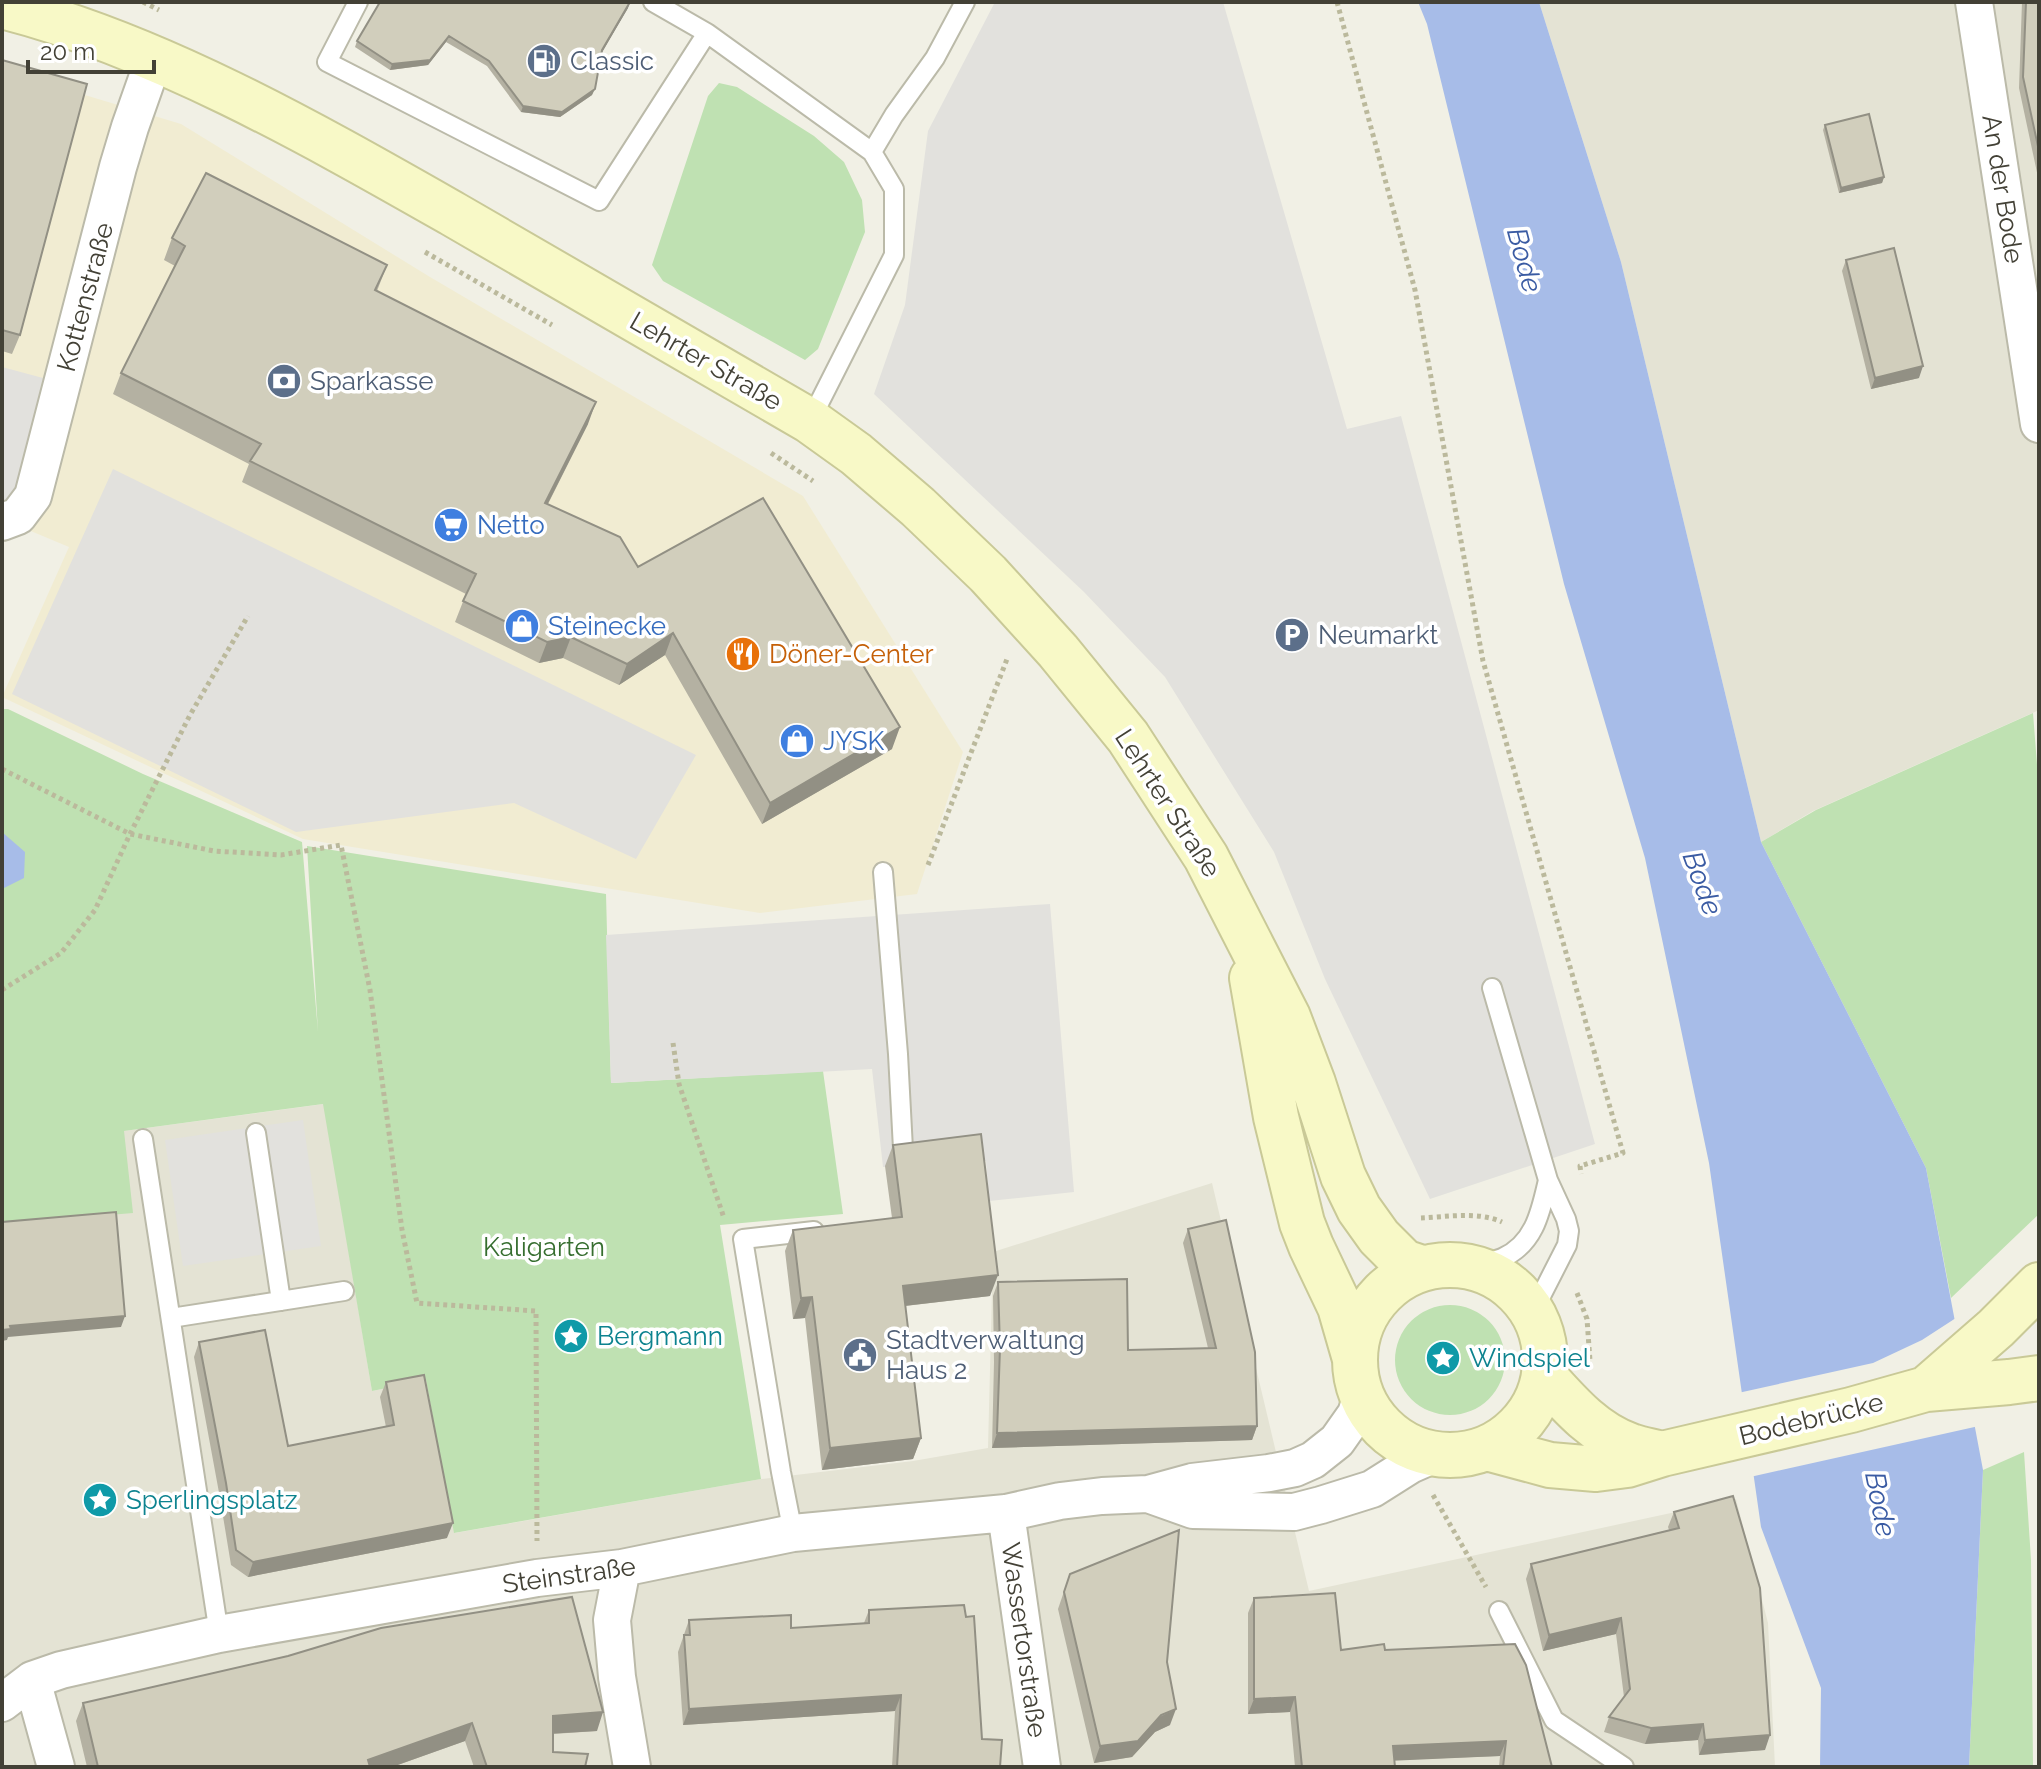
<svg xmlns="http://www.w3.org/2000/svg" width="2041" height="1769" viewBox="0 0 2041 1769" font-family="Raleway,sans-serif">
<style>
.residential{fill:#e4e3d4}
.commercial{fill:#f1ecd2}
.green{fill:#bfe1b2}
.parking{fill:#e2e1dd}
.water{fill:#a7bce8}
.pier{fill:#f1f0e5}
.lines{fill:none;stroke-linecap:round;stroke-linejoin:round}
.lane-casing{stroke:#bbbaa9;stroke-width:22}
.street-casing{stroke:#bbbaa9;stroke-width:40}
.secondary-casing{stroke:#c9c997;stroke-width:48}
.path{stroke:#bbb99c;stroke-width:5;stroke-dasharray:4 4;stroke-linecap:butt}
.lane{stroke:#fff;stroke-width:18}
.street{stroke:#fff;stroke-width:36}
.secondary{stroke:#f8f9c7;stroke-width:44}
.wall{fill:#b4b1a2}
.shaded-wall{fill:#929084}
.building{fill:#d1cebc;stroke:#929084;stroke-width:2}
.labels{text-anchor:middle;stroke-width:7;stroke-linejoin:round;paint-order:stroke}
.service-label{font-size:26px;fill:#4e5e75;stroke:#fff;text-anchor:start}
.street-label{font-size:26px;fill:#434136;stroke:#fff}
.shop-label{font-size:26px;fill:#366cbe;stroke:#fff;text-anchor:start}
.food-label{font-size:26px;fill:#c56008;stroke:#fff;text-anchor:start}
.park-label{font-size:26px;fill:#366e2f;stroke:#fff}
.culture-label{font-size:26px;fill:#0d838f;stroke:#fff;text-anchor:start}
.water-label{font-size:28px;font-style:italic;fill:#3a5ba3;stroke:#fff}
</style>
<rect width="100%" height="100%" fill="#f1f0e5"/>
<path class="residential" d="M1539 2H2039V710L1813 811 1761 842 1621 262Z
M324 1104 372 1391 426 1380 455 1533 761 1479 913 1461 988 1448 993 1252 1212 1183 1309 1591 1736 1499 1768 1623 1775 1767H2V1224L124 1131Z"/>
<path class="commercial" d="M2 70 181 124 430 277 803 496 963 752 917 894 760 913 303 839 2 697 69 547 2 519Z"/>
<path class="green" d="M719 83 737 87 814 136 844 162 862 200 865 232 818 349 805 360 663 281 652 265 708 96Z
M2 709H8L143 774 302 842 318 1032 307 846 606 894 611 1083 823 1071 843 1214 720 1225 761 1479 454 1533 426 1380 372 1391 323 1104 124 1131 133 1213 2 1224Z
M2033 713 2039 790V1214L1951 1298 1926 1168 1761 842 1816 810Z
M1395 1360a55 55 0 1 1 110 0a55 55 0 1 1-110 0Z
M2024 1452 2031 1560 2033 1767H1969L1983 1470Z"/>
<path class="parking" d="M995 2H1223L1347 429 1401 416 1595 1144 1430 1199 1325 979 1274 852 1165 677 1084 592 874 394 905 305 928 131Z
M2 367 43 378 15 493 4 505 2 504Z
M113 469 696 755 636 859 514 803 296 832 12 694Z
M1050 904 1074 1192 989 1201 986 1161 883 1167 872 1069 611 1083 606 935Z
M303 1120 321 1246 183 1266 165 1140Z"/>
<path class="water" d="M1418 2H1539L1621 262 1761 842 1926 1168 1983 1470 1969 1767H1820L1821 1688 1761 1527 1709 1163 1645 858 1564 584 1427 24Z
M2 832 25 852 24 878 2 889Z"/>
<path class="pier" d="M1959 1316 1979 1426 1750 1477 1738 1393 1873 1363 1922 1340Z"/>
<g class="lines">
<g class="lane-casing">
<path id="lane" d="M358 2 327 62 599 201 707 33 872 152 894 189V255L810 421
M653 2 707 33
M872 152 894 115 935 58 965 2
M883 872 898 1054 903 1149
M1492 988 1548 1180 1566 1219 1569 1231 1567 1245 1541 1296 1538 1322
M256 1133 281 1301
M143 1139 219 1634
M1471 1266C1481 1263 1492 1262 1502 1258 1535 1244 1541 1210 1548 1180
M171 1318 344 1291
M793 1533 781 1472 743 1239 814 1231
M1499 1611 1554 1720 1624 1767"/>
</g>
<g class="street-casing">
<path id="street" d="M1974 2 2039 424
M2 522 18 516 33 496 118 167 130 127 154 59
M1148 1494 1193 1510 1294 1512 1321 1505 1372 1489 1410 1465 1435 1454
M1006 1513 1042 1767
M622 1568 612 1620 617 1677 632 1767
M32 1680 56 1767
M2 1703 32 1680 61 1670 219 1634 537 1578 622 1568 793 1533 1006 1513 1060 1501 1102 1496 1148 1494 1192 1482 1269 1473 1295 1468 1313 1460 1337 1441 1356 1414 1362 1395"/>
</g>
<g class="secondary-casing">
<path id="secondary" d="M2 6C157 45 314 135 453 214 572 283 691 352 810 421L856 454 918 507 988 574 1058 651 1128 737 1206 857 1288 1017 1313 1083 1343 1176 1359 1209 1379 1237 1404 1262 1422 1268
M1252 978 1276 1117 1302 1223 1311 1246 1340 1307 1355 1359
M1355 1360a95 95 0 1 1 190 0a95 95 0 1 1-190 0Z
M1544 1376C1569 1404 1595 1434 1631 1446 1641 1450 1652 1451 1662 1454
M1926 1389 1996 1328 2039 1285
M1487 1448 1550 1465 1596 1469 1627 1465 1662 1454 1851 1410 1926 1389 2009 1382 2039 1378"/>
</g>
<path class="path" d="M143 2 159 10
M1337 2 1415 290 1483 661 1623 1153 1580 1166 1581 1174
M425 252 552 325
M771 453 813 481
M2 769 130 834 214 851 281 855 341 845 370 990 402 1230 417 1303 536 1311 537 1541
M928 865 1007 659
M2 990 61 953 95 910 130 834 190 715 248 616
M673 1043 679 1084 724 1218
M1421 1218C1446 1217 1478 1211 1502 1222
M1577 1293 1587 1319 1590 1361
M1433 1495 1486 1587"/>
<use href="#lane" class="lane"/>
<use href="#street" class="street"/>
<use href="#secondary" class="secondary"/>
</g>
<path class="wall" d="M2022 2H2039V182L2019 88Z
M628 8 601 53 592 95 560 117 521 112 487 66 446 42 428 65 390 70 355 47 357 41Z
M2 60 20 335 12 354 2 351Z
M1825 125 1884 177 1882 183 1839 193 1823 130Z
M172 238 387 265 377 291 588 424 548 504 638 567 892 749 762 824 665 655 619 685 563 658 539 663 455 622 466 594 242 482 249 464 113 394 121 373 175 266 164 260Z
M1846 260 1919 378 1871 389 1842 271Z
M893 1145 990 1296 905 1306 921 1438 913 1459 822 1470 805 1318 793 1319 785 1251 793 1230 892 1218 885 1166Z
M1188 1229 1257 1426 1252 1440 992 1448 994 1362 993 1296 998 1282 1128 1350 1208 1348 1183 1243Z
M199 1342 288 1446 386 1427 380 1397 386 1382 447 1538 248 1577 231 1565 220 1498 194 1357Z
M1674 1512 1765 1750 1699 1755 1698 1740 1645 1744 1604 1732 1609 1717 1624 1697 1616 1634 1543 1651 1526 1579 1531 1564 1669 1530 1668 1527Z
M1070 1574 1167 1662 1170 1725 1155 1732 1132 1757 1094 1763 1058 1609Z
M1254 1598 1341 1650H1385L1552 1767H1499L1500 1756 1394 1760 1395 1767H1295L1290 1712 1248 1714V1613Z
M869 1610 982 1739 1000 1767H892L895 1711 683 1725 678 1652 689 1620 791 1628 864 1623Z
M288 1656 597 1731 553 1734V1752L585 1767H474L465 1741 392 1767H87L76 1721 83 1703Z"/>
<path class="shaded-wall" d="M630 2 628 8 600 56 602 50Z
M449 36 446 42 428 65 390 70 392 64Z
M595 89 592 95 560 117 521 112 523 106Z
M1884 177 1882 183 1839 193 1841 188Z
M1923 366 1919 378 1871 389 1875 378Z
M596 402 588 424 537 525 545 503Z
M673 633 665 655 619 685 627 664Z
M571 637 563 658 539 663 547 642Z
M900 727 892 749 762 824 770 803Z
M998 1275 990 1296 895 1307 903 1286Z
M812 1297 805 1318 793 1319 801 1298Z
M125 1316 121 1327 8 1337 7 1340 2 1341V1330L10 1326Z
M1257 1426 1252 1440 992 1448 997 1433Z
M921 1438 913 1459 822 1470 830 1448Z
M453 1523 447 1538 248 1577 253 1562Z
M1621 1618 1616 1634 1543 1651 1549 1635Z
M901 1695 895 1711 683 1725 689 1709Z
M1295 1697 1290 1712 1248 1714 1254 1699Z
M1176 1709 1170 1725 1155 1732 1132 1757 1094 1763 1100 1746Z
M603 1712 597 1731 546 1734 553 1716Z
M472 1723 465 1741 392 1767H365L368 1760Z
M1703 1724 1698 1740 1645 1744 1651 1728Z
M1770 1735 1765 1750 1699 1755 1705 1740Z
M1506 1741 1500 1756 1387 1761 1393 1746Z"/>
<path class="building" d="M380 2H630L602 50 595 89 562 112 523 106 489 61 449 36 430 60 392 64 357 41Z
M2026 2H2039V151L2023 77Z
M2 60 87 84 20 335 2 330Z
M1869 114 1884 177 1841 188 1825 125Z
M206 173 387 265 375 290 596 402 545 503 620 537 638 567 763 498 900 727 770 803 673 633 627 664 571 637 547 642 463 601 476 574 250 461 261 444 121 373 185 246 172 238Z
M1894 248 1923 366 1875 378 1846 260Z
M981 1134 998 1275 903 1286 921 1438 830 1448 812 1297 801 1298 793 1230 902 1217 893 1145Z
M116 1212 125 1316 10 1326 11 1329 2 1330V1222Z
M1226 1220 1255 1352 1257 1426 997 1433 1000 1348 998 1282 1127 1279 1128 1350 1216 1348 1188 1229Z
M265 1330 288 1446 394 1425 386 1382 424 1375 453 1523 253 1562 236 1550 226 1483 199 1342Z
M1733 1496 1760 1588 1770 1735 1705 1740 1703 1724 1651 1728 1609 1717 1630 1689 1621 1618 1549 1635 1531 1564 1679 1528 1674 1512Z
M1179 1530 1167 1662 1176 1709 1161 1715 1138 1741 1100 1746 1064 1592 1070 1574Z
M1335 1593 1341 1650 1384 1644 1385 1650 1515 1644 1526 1665 1552 1767H1503L1506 1741 1393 1746 1395 1767H1302L1295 1697 1254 1699V1598Z
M572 1597 603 1712 553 1716V1752L588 1754 585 1767H487L472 1723 368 1760 370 1767H98L83 1703 288 1656 381 1628Z
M964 1605 966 1617 974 1616 982 1739 1002 1740 1000 1767H897L901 1695 689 1709 684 1635H690L689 1620 791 1615V1628L869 1623V1610Z"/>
<defs>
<g id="fuel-disc" transform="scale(1.8)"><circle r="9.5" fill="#5c6f8a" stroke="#fff"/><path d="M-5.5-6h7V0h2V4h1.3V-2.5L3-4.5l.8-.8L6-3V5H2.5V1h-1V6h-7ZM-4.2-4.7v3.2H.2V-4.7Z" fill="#fff"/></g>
<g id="bank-disc" transform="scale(1.8)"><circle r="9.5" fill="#5c6f8a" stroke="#fff"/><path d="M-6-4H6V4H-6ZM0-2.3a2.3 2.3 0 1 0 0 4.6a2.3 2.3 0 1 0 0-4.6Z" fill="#fff"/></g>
<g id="supermarket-disc" transform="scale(1.8)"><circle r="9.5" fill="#3f7fe0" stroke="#fff"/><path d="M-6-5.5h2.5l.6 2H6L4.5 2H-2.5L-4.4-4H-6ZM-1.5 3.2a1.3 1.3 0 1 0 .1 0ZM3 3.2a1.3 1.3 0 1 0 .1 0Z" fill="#fff"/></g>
<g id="shop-disc" transform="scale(1.8)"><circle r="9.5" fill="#3f7fe0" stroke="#fff"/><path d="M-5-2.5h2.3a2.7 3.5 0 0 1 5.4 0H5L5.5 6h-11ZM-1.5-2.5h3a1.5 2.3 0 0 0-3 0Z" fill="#fff"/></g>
<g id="parking-disc" transform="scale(1.8)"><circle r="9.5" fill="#5c6f8a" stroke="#fff"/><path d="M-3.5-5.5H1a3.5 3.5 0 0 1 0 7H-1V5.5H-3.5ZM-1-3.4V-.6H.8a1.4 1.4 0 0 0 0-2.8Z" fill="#fff"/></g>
<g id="restaurant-disc" transform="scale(1.8)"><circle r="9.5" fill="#e8710a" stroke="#fff"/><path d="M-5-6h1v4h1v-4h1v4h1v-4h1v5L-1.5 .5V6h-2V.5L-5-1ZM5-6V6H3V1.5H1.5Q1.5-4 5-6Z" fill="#fff"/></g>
<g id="sight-disc" transform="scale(1.8)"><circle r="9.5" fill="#0f9aa8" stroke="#fff"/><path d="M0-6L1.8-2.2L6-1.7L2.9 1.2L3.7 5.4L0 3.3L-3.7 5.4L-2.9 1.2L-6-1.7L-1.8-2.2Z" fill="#fff"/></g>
<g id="civic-disc" transform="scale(1.8)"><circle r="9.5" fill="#5c6f8a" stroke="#fff"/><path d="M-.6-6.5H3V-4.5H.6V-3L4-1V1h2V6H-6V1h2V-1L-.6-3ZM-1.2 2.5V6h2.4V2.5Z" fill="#fff"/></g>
</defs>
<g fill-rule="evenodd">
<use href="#fuel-disc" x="544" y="61"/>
<use href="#bank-disc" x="284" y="381"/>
<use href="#supermarket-disc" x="451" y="525"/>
<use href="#shop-disc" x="522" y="626"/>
<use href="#parking-disc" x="1292" y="635"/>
<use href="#restaurant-disc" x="743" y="654"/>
<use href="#shop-disc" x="797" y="741"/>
<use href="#sight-disc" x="571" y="1336"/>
<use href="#civic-disc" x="860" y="1355"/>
<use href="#sight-disc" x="1443" y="1358"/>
<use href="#sight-disc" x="100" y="1500"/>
</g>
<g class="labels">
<g class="service-label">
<text x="570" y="70">Classic</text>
<text x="310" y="390">Sparkasse</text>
<text x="1318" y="644">Neumarkt</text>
<text x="886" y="1349">Stadtverwaltung<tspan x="886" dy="30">Haus 2</tspan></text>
</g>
<g class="street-label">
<text transform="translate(2003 189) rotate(81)" y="9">An der Bode</text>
<text transform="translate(85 297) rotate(-75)" y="9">Kottenstraße</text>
<text transform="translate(706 361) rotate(30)" y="9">Lehrter Straße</text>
<text transform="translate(1168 803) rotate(57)" y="9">Lehrter Straße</text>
<text transform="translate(1811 1419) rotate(-14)" y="9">Bodebrücke</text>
<text transform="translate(569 1575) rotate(-8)" y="9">Steinstraße</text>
<text transform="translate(1024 1640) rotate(82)" y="9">Wassertorstraße</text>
</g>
<g class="shop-label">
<text x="477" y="534">Netto</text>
<text x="548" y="635">Steinecke</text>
<text x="823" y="750">JYSK</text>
</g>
<g class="food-label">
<text x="769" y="663">Döner-Center</text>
</g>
<g class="park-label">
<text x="544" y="1256">Kaligarten</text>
</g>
<g class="culture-label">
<text x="597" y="1345">Bergmann</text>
<text x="1469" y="1367">Windspiel</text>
<text x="126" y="1509">Sperlingsplatz</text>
</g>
<g class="water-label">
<text transform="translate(1525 260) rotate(75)" y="10">Bode</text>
<text transform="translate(1703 883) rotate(70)" y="10">Bode</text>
<text transform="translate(1881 1504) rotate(79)" y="10">Bode</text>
</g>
</g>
<rect width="2041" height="1769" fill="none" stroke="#434136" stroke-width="8"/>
<path d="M28 60v12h126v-12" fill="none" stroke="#434136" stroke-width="4"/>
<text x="40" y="60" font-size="24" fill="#434136" stroke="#ffffff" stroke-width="6" paint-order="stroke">20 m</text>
</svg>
